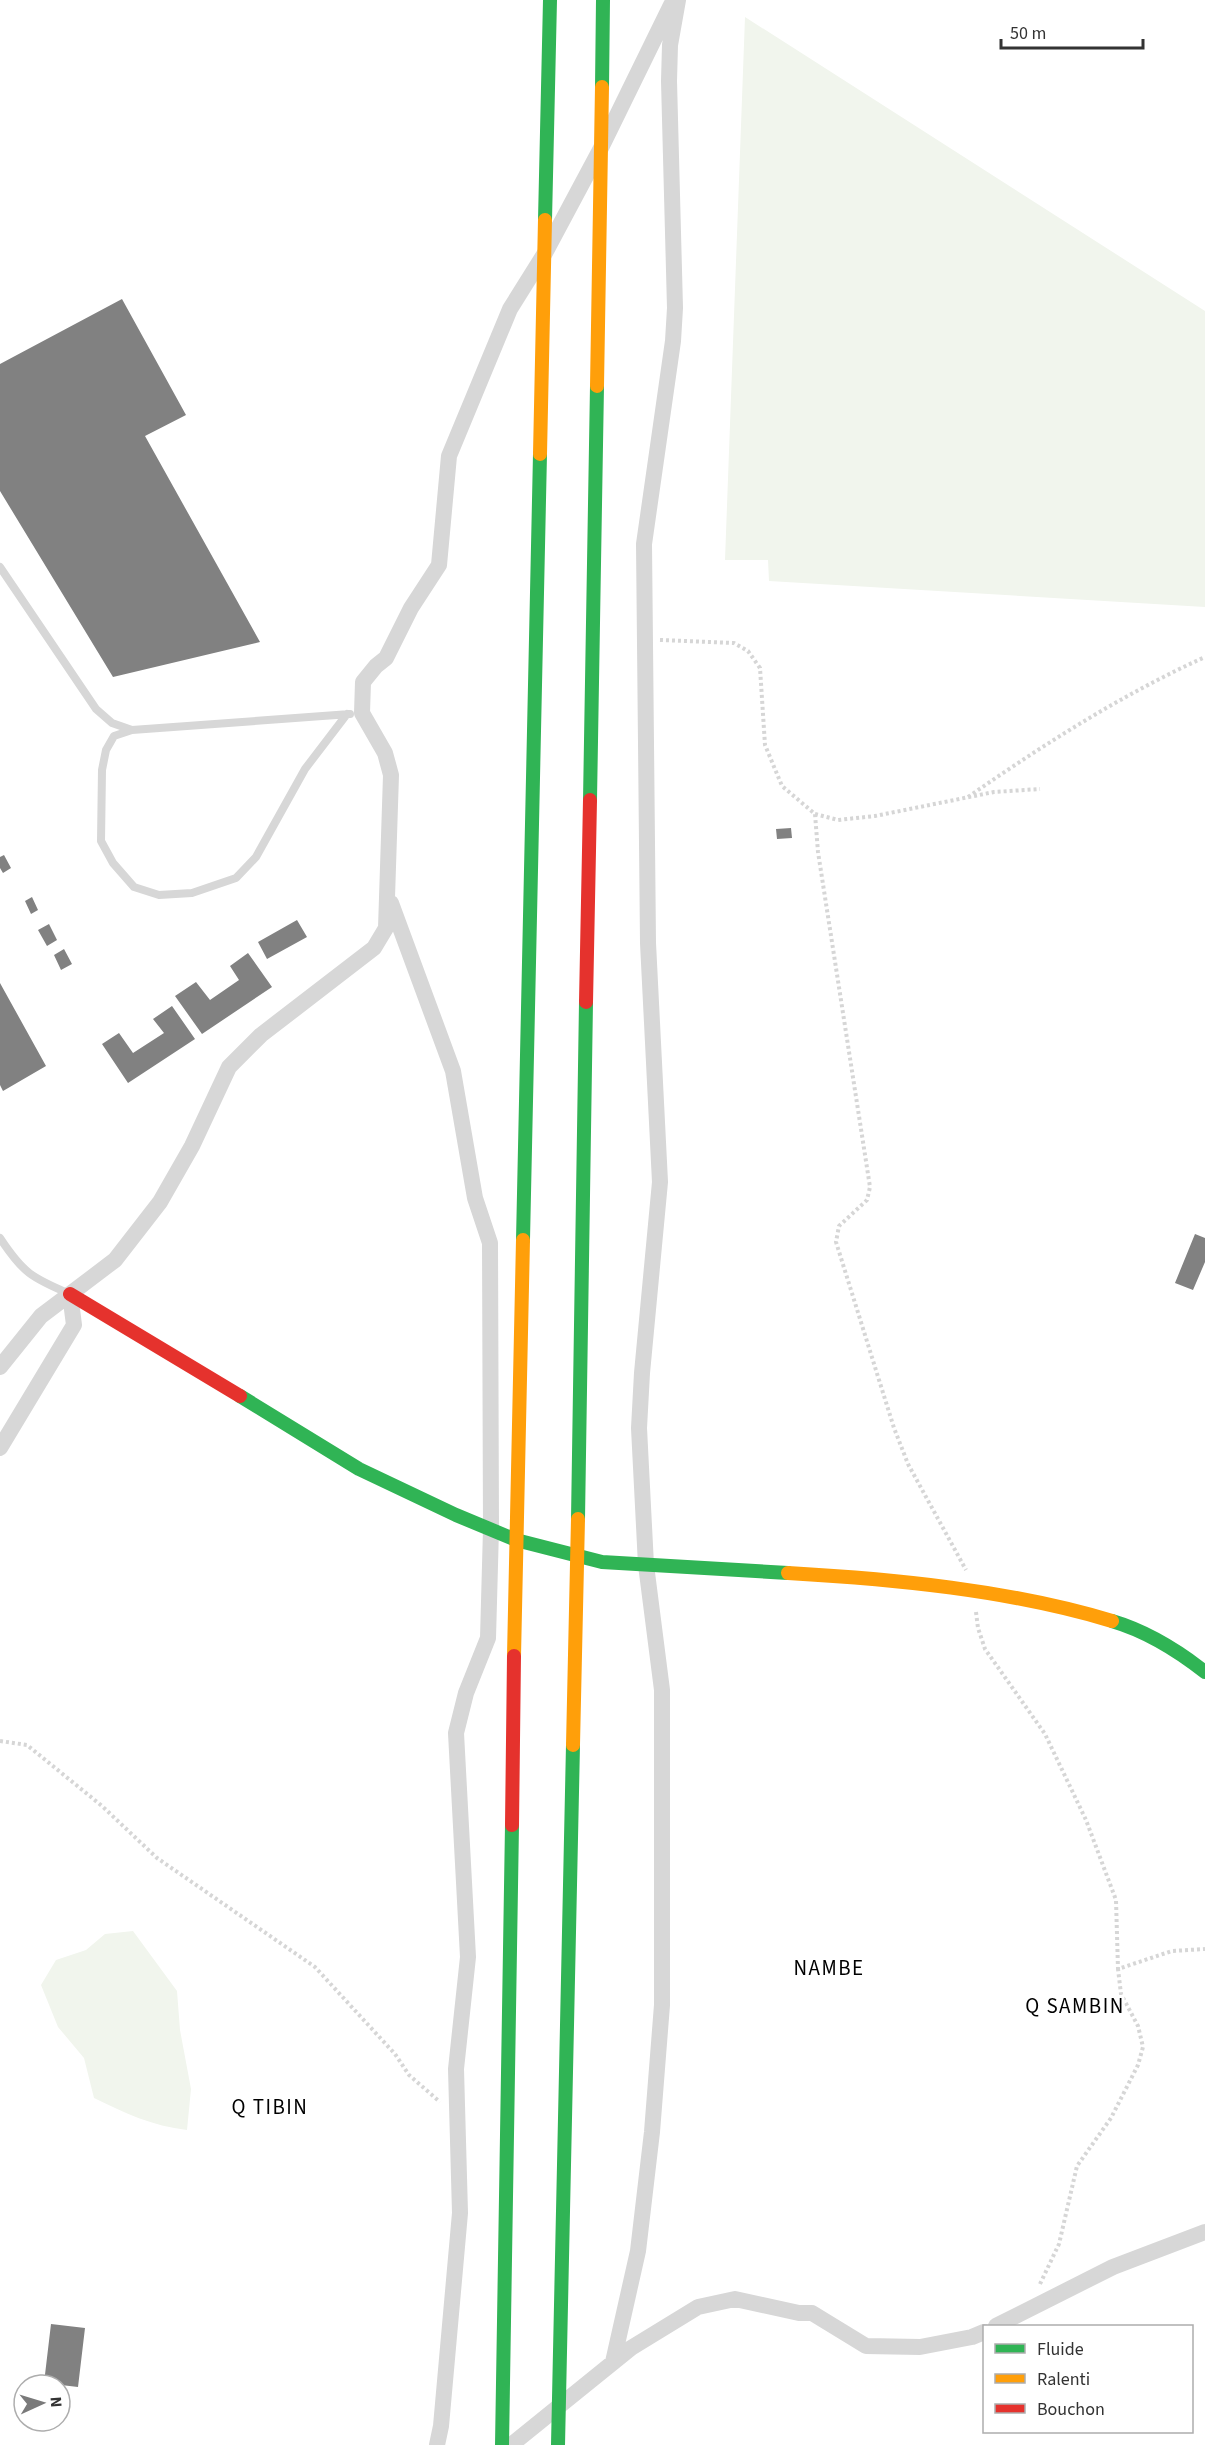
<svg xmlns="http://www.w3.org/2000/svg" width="1205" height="2445" viewBox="0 0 1205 2445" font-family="'Source Sans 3',sans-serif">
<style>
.green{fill:#f1f5ed}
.building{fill:#818181}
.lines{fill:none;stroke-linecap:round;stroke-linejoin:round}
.path{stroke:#d6d6d6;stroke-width:4;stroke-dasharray:3 3;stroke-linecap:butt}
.lane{stroke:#d7d7d7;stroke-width:8}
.street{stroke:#d7d7d7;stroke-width:16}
.fast{stroke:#30b455;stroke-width:14}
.slow{stroke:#ff9f0a;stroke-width:14}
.jam{stroke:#e5322d;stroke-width:14}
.labels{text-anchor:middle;stroke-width:6;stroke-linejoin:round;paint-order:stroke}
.quarter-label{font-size:21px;letter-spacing:1.5px;fill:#000;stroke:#fff}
</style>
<rect width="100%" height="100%" fill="#fff"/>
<path class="green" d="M745 17 1205 311V607L769 581 768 560H725Z
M133 1931 177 1991 180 2030 191 2089 187 2130C152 2126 125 2113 94 2098L84 2058 58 2027 41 1985 56 1960 86 1950 105 1934Z"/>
<path class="building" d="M122 299 186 415 145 436 260 642 113 677 0 491V364Z
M791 828 792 838 777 839 776 829Z
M4 855 11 868 3 873 0 868V857Z
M32 897 38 910 31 914 25 901Z
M297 920 307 937 267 959 258 942Z
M49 924 57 940 47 946 38 930Z
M64 949 72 964 61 970 54 955Z
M248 953 272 987 202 1034 175 996 196 982 210 1000 239 980 230 966Z
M0 983 46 1066 3 1091 0 1085Z
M172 1006 195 1039 128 1083 102 1044 119 1033 133 1053 164 1033 153 1019Z
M1195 1234 1205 1238V1262L1193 1290 1175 1283Z
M51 2324 85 2328 78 2387 44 2383Z"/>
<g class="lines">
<path class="path" d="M660 640 734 643 748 651 760 668 765 745 782 786 815 814 818 852 870 1187 867 1200 839 1226 836 1242 894 1428 908 1464 966 1570
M968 797C1043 745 1121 695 1205 657
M815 814 838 820 875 816 994 792 1040 789
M976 1612 978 1628 985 1649 1045 1734 1086 1820 1116 1900 1118 1969 1172 1951 1205 1949
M0 1741 27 1745 102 1806 157 1858 315 1967 395 2054 409 2075 440 2102
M1040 2284 1059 2244 1077 2166 1111 2118 1138 2065 1143 2047 1138 2026 1121 1994 1118 1969"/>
<path class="lane" d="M0 567 96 709 112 723 132 730 350 714
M132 730 114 736 106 750 102 770 101 841 113 863 134 887 159 895 192 893 236 878 256 857 305 769 347 714
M0 1238C23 1273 32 1278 70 1294"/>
<path class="street" d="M391 903 453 1071 475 1198 490 1243 491 1529 488 1638 466 1693 456 1733 468 1957 456 2069 460 2213 441 2426 437 2445
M0 1367 41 1316 115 1260 160 1202 192 1146 229 1067 261 1035 374 948 386 928 391 775 385 753 362 713 363 682 376 666 386 658 411 608 439 565 449 456 510 309 545 253 600 150 671 5
M0 1448 74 1325 70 1294
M996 2326 1113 2267 1205 2232
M613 2362 638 2251 652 2132 662 2005V1690L646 1565 639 1428 642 1373 660 1182 648 943 644 544 673 341 675 308 669 81 670 45 678 0
M511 2445 631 2348 698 2307 735 2299 799 2313H812L866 2346 920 2347 972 2337 984 2332"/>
<path class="fast" d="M602 87 603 0
M545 220 550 0
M590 800 597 386
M523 1240 540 454
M240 1396 359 1469 456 1515 516 1540 602 1562 788 1573
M578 1519 586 1002
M1112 1621C1146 1631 1177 1650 1205 1672
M502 2445 512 1825
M558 2445 573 1745"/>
<path class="slow" d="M597 386 602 87
M540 454 545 220
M788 1573C894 1579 1009 1590 1112 1621
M514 1656 523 1240
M573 1745 578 1519"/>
<path class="jam" d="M586 1002 590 800
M70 1294 240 1396
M512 1825 514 1656"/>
</g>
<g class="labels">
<g class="quarter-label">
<text x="829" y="1975">NAMBE</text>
<text x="1075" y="2013">Q SAMBIN</text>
<text x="270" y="2114">Q TIBIN</text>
</g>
</g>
<rect x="983" y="2325" width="210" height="108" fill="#ffffff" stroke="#adadad" stroke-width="1.5"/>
<rect x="995" y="2344" width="30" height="9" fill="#30b455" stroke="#adadad" stroke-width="1.5"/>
<text x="1037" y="2355" font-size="18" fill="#333333">Fluide</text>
<rect x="995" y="2374" width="30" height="9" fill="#ff9f0a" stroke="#adadad" stroke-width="1.5"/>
<text x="1037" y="2385" font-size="18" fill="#333333">Ralenti</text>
<rect x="995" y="2404" width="30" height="9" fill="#e5322d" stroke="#adadad" stroke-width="1.5"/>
<text x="1037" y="2415" font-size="18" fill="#333333">Bouchon</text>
<g transform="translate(42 2403) rotate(86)"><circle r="28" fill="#ffffff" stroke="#adadad" stroke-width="1.5"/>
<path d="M0-4.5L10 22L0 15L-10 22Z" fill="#7a7a7a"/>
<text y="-9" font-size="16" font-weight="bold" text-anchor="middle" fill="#333333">N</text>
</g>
<path d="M1001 39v9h142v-9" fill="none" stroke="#333333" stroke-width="3"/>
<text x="1010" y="39" font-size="18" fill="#333333" stroke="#ffffff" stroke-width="4.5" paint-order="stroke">50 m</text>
</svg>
